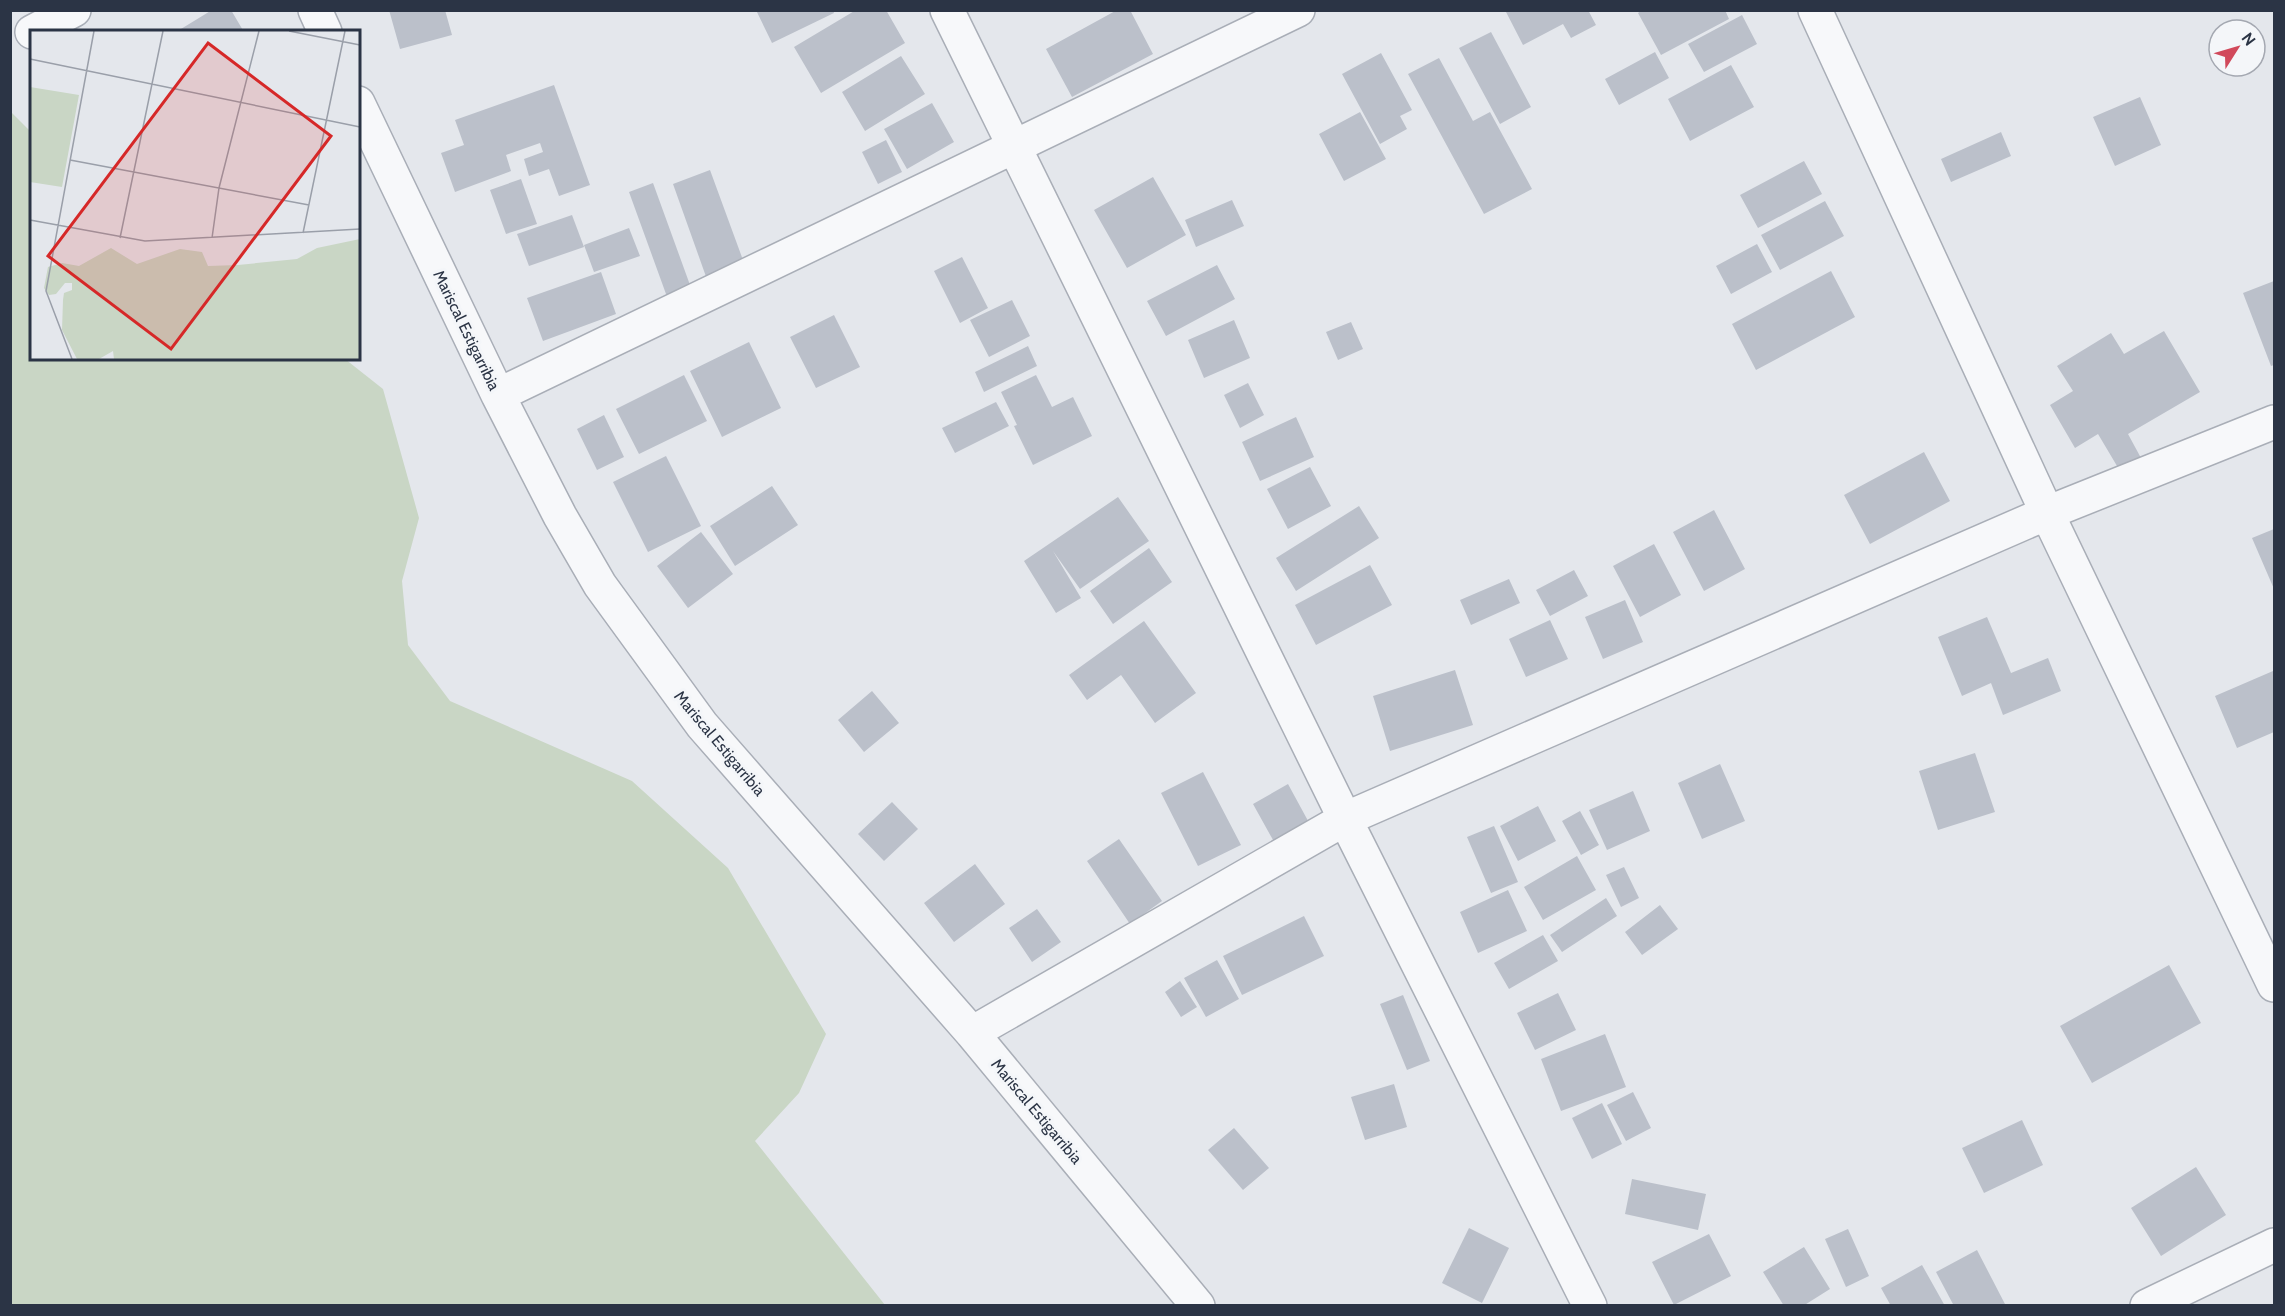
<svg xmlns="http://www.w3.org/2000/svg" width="2285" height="1316" viewBox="0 0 2285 1316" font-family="Cabin,sans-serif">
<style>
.green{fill:#c9d6c5}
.building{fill:#bbc0ca}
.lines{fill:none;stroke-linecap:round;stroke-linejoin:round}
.street-casing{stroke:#a9aeb7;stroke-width:36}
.street{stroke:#f7f8fa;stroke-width:33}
.labels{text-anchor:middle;stroke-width:6;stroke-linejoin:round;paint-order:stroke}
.street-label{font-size:16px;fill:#2b3445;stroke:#f4f6f9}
.inset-road{fill:none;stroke:#9a9fa9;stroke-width:1.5}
.view{fill:#d62828;fill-opacity:0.15;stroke:#d62828;stroke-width:3}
.inset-edge{fill:none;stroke:#2b3445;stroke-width:3}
</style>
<rect width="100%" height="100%" fill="#e4e7ec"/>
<path class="green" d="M10 111 30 131 31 143 32 358 345 359 383 389 419 518 402 581 408 645 450 701 632 781 728 868 826 1034 799 1093 755 1141 885 1305H11Z"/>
<path class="building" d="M212 10H231L244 32H176Z
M389 10H445L452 35 400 49Z
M756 10H833L834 13 772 43Z
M856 10H886L905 43 821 93 794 47Z
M1117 10H1130L1153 54 1072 97 1046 49Z
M1505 10H1588L1596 25 1571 38 1563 24 1523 45Z
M1642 10H1725L1729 19 1661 55 1638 13Z
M1742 15 1757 44 1704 72 1688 44Z
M1491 32 1531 107 1500 124 1459 48Z
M1655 52 1669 78 1619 105 1605 79Z
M1381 53 1412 110 1400 116 1407 129 1380 144 1342 74Z
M901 56 925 94 865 131 842 92Z
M1439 58 1473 121 1490 112 1532 189 1484 214 1408 74Z
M1731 65 1754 107 1690 141 1668 99Z
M554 85 590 185 559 196 549 169 529 176 524 159 543 152 540 143 506 155 511 171 455 192 441 153 464 145 455 120Z
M2140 97 2161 145 2115 166 2093 117Z
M932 103 954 142 907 169 884 129Z
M1360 112 1386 159 1344 181 1319 134Z
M2001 132 2011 156 1951 182 1941 159Z
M886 140 902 172 878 184 862 152Z
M1804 161 1822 194 1758 228 1740 195Z
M710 170 747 271 709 285 673 184Z
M1153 177 1186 235 1127 268 1094 210Z
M521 179 537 224 506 234 490 190Z
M653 183 694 296 670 305 629 192Z
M1232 200 1244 226 1196 247 1185 220Z
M1825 201 1844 236 1780 270 1761 235Z
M572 215 584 247 529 266 517 234Z
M629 228 640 256 594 272 584 245Z
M1757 244 1772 272 1731 294 1716 266Z
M962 257 988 308 960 323 934 271Z
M1217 265 1235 299 1166 336 1147 301Z
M1831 271 1855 317 1756 370 1732 324Z
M601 272 616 314 543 341 527 298Z
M2274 281V365L2271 366 2243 293Z
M1012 300 1030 336 989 357 970 320Z
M834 315 860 367 816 388 790 337Z
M1234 320 1250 358 1204 378 1188 340Z
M1351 322 1363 349 1338 360 1326 332Z
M2164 331 2200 392 2128 434 2141 458 2120 471 2098 434 2075 448 2050 405 2073 391 2057 366 2111 333 2124 354Z
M749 342 781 408 722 437 690 371Z
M1028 346 1037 366 984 392 975 372Z
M684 375 707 421 639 454 616 409Z
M1036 375 1052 407 1073 397 1092 436 1033 465 1014 426 1017 425 1001 392Z
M1248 383 1264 415 1240 428 1224 395Z
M996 402 1009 426 955 453 942 428Z
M604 415 624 457 597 470 577 429Z
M1296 417 1314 457 1260 481 1242 442Z
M1924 452 1950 501 1870 544 1844 495Z
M666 456 701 526 648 552 613 482Z
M1310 467 1331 506 1288 529 1267 489Z
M772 486 798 525 735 566 710 526Z
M1118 497 1149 541 1080 589 1053 551 1081 598 1056 613 1024 561Z
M1359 506 1379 538 1296 591 1276 558Z
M1714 510 1745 569 1704 591 1673 532Z
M2274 529V589L2252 538Z
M701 532 733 574 688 608 657 566Z
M1654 544 1681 595 1640 617 1613 566Z
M1149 548 1172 582 1113 624 1090 591Z
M1370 565 1392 605 1316 645 1295 605Z
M1574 570 1588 596 1550 616 1536 590Z
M1509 579 1520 603 1471 625 1460 600Z
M1625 600 1643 642 1603 659 1585 617Z
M1987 617 2011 673 2048 658 2061 691 2003 715 1991 683 1962 696 1938 637Z
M1550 620 1568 659 1526 677 1509 639Z
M1144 621 1196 693 1155 723 1121 675 1087 700 1069 675Z
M1455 670 1473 725 1390 751 1373 696Z
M2273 671 2274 732 2237 748 2215 696Z
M872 691 899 723 864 752 838 720Z
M1975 753 1995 812 1938 830 1919 771Z
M1720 764 1745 821 1702 839 1678 783Z
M1203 772 1241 845 1198 866 1161 793Z
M1288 784 1313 830 1278 849 1253 804Z
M1633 791 1650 831 1607 850 1589 810Z
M892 802 918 829 884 861 858 834Z
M1538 806 1556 841 1518 861 1500 826Z
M1580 811 1599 845 1581 855 1562 821Z
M1494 826 1518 882 1491 893 1467 837Z
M1119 839 1162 901 1130 924 1087 861Z
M1577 856 1596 890 1543 920 1524 887Z
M975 864 1005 904 954 942 924 903Z
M1624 867 1639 898 1621 907 1606 875Z
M1508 890 1527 931 1478 953 1460 912Z
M1606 898 1617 916 1562 952 1550 935Z
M1660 905 1678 929 1642 955 1625 932Z
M1037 909 1061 942 1032 962 1009 928Z
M1304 916 1324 956 1242 995 1223 956Z
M1543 935 1558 961 1509 989 1494 963Z
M1217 960 1239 999 1206 1017 1184 978Z
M2169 965 2201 1023 2092 1083 2060 1026Z
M1180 981 1197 1007 1181 1017 1165 992Z
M1558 993 1576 1030 1535 1050 1517 1013Z
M1403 995 1430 1061 1407 1070 1380 1004Z
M1605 1034 1626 1087 1561 1111 1541 1059Z
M1394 1084 1407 1127 1365 1140 1351 1097Z
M1633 1092 1651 1128 1626 1141 1607 1105Z
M1602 1103 1622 1144 1592 1159 1572 1118Z
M2022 1120 2043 1165 1984 1193 1962 1148Z
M1234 1128 1269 1168 1243 1190 1208 1150Z
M2196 1167 2226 1215 2161 1256 2131 1208Z
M1632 1179 1706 1194 1698 1230 1625 1214Z
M1469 1228 1509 1248 1482 1303 1442 1283Z
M1848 1229 1869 1276 1846 1287 1825 1239Z
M1709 1234 1731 1276 1674 1305 1652 1262Z
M1804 1247 1830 1289 1803 1306H1784L1763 1272Z
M1977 1250 2006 1306H1954L1936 1272Z
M1922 1265 1945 1306H1891L1881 1288Z"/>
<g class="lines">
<g class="street-casing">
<path id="street" d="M315 10 325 32
M947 10 1345 819 1590 1306
M1815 10 2047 513 2274 985
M32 32 74 10
M358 103 498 395 560 516 600 585 702 725 972 1033 1198 1306
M498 395 1298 10
M972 1033 1345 819 2047 513 2274 422
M2147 1306 2274 1245"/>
</g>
<use href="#street" class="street"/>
</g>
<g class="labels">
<g class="street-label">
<text transform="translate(467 330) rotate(64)" y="6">Mariscal Estigarribia</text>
<text transform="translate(720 743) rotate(50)" y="6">Mariscal Estigarribia</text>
<text transform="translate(1037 1111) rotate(50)" y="6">Mariscal Estigarribia</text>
</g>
</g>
<g transform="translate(30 30)">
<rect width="330" height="330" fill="#e4e7ec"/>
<path d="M0 57 49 65 32 157 0 152ZM330 209V329H84L83 321 69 329H47L32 300 33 270 34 263 42 260V253H35L26 264 19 265 14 258 18 237 32 233 49 236 81 218 107 234 150 219 172 222 178 236 208 235 267 229 287 218Z" fill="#c9d6c5"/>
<path class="inset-road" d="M259 1 330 15M0 29 330 97M40 130 279 175M0 190 115 211 330 199M273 203 315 1M90 208 133 1M182 208 189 158 229 1M42 329 16 261 64 1"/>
<path class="view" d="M178 13 301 106 141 319 18 226Z"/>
<rect width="330" height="330" class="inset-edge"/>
</g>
<rect width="2285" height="1316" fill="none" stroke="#2b3445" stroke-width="24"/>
<g transform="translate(2237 48) rotate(53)"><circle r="28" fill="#f4f6f9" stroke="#a4a8b1" stroke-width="1.5"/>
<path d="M0-4.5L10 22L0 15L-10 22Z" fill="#d1495b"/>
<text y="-9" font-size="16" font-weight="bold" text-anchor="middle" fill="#2b3445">N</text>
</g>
</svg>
